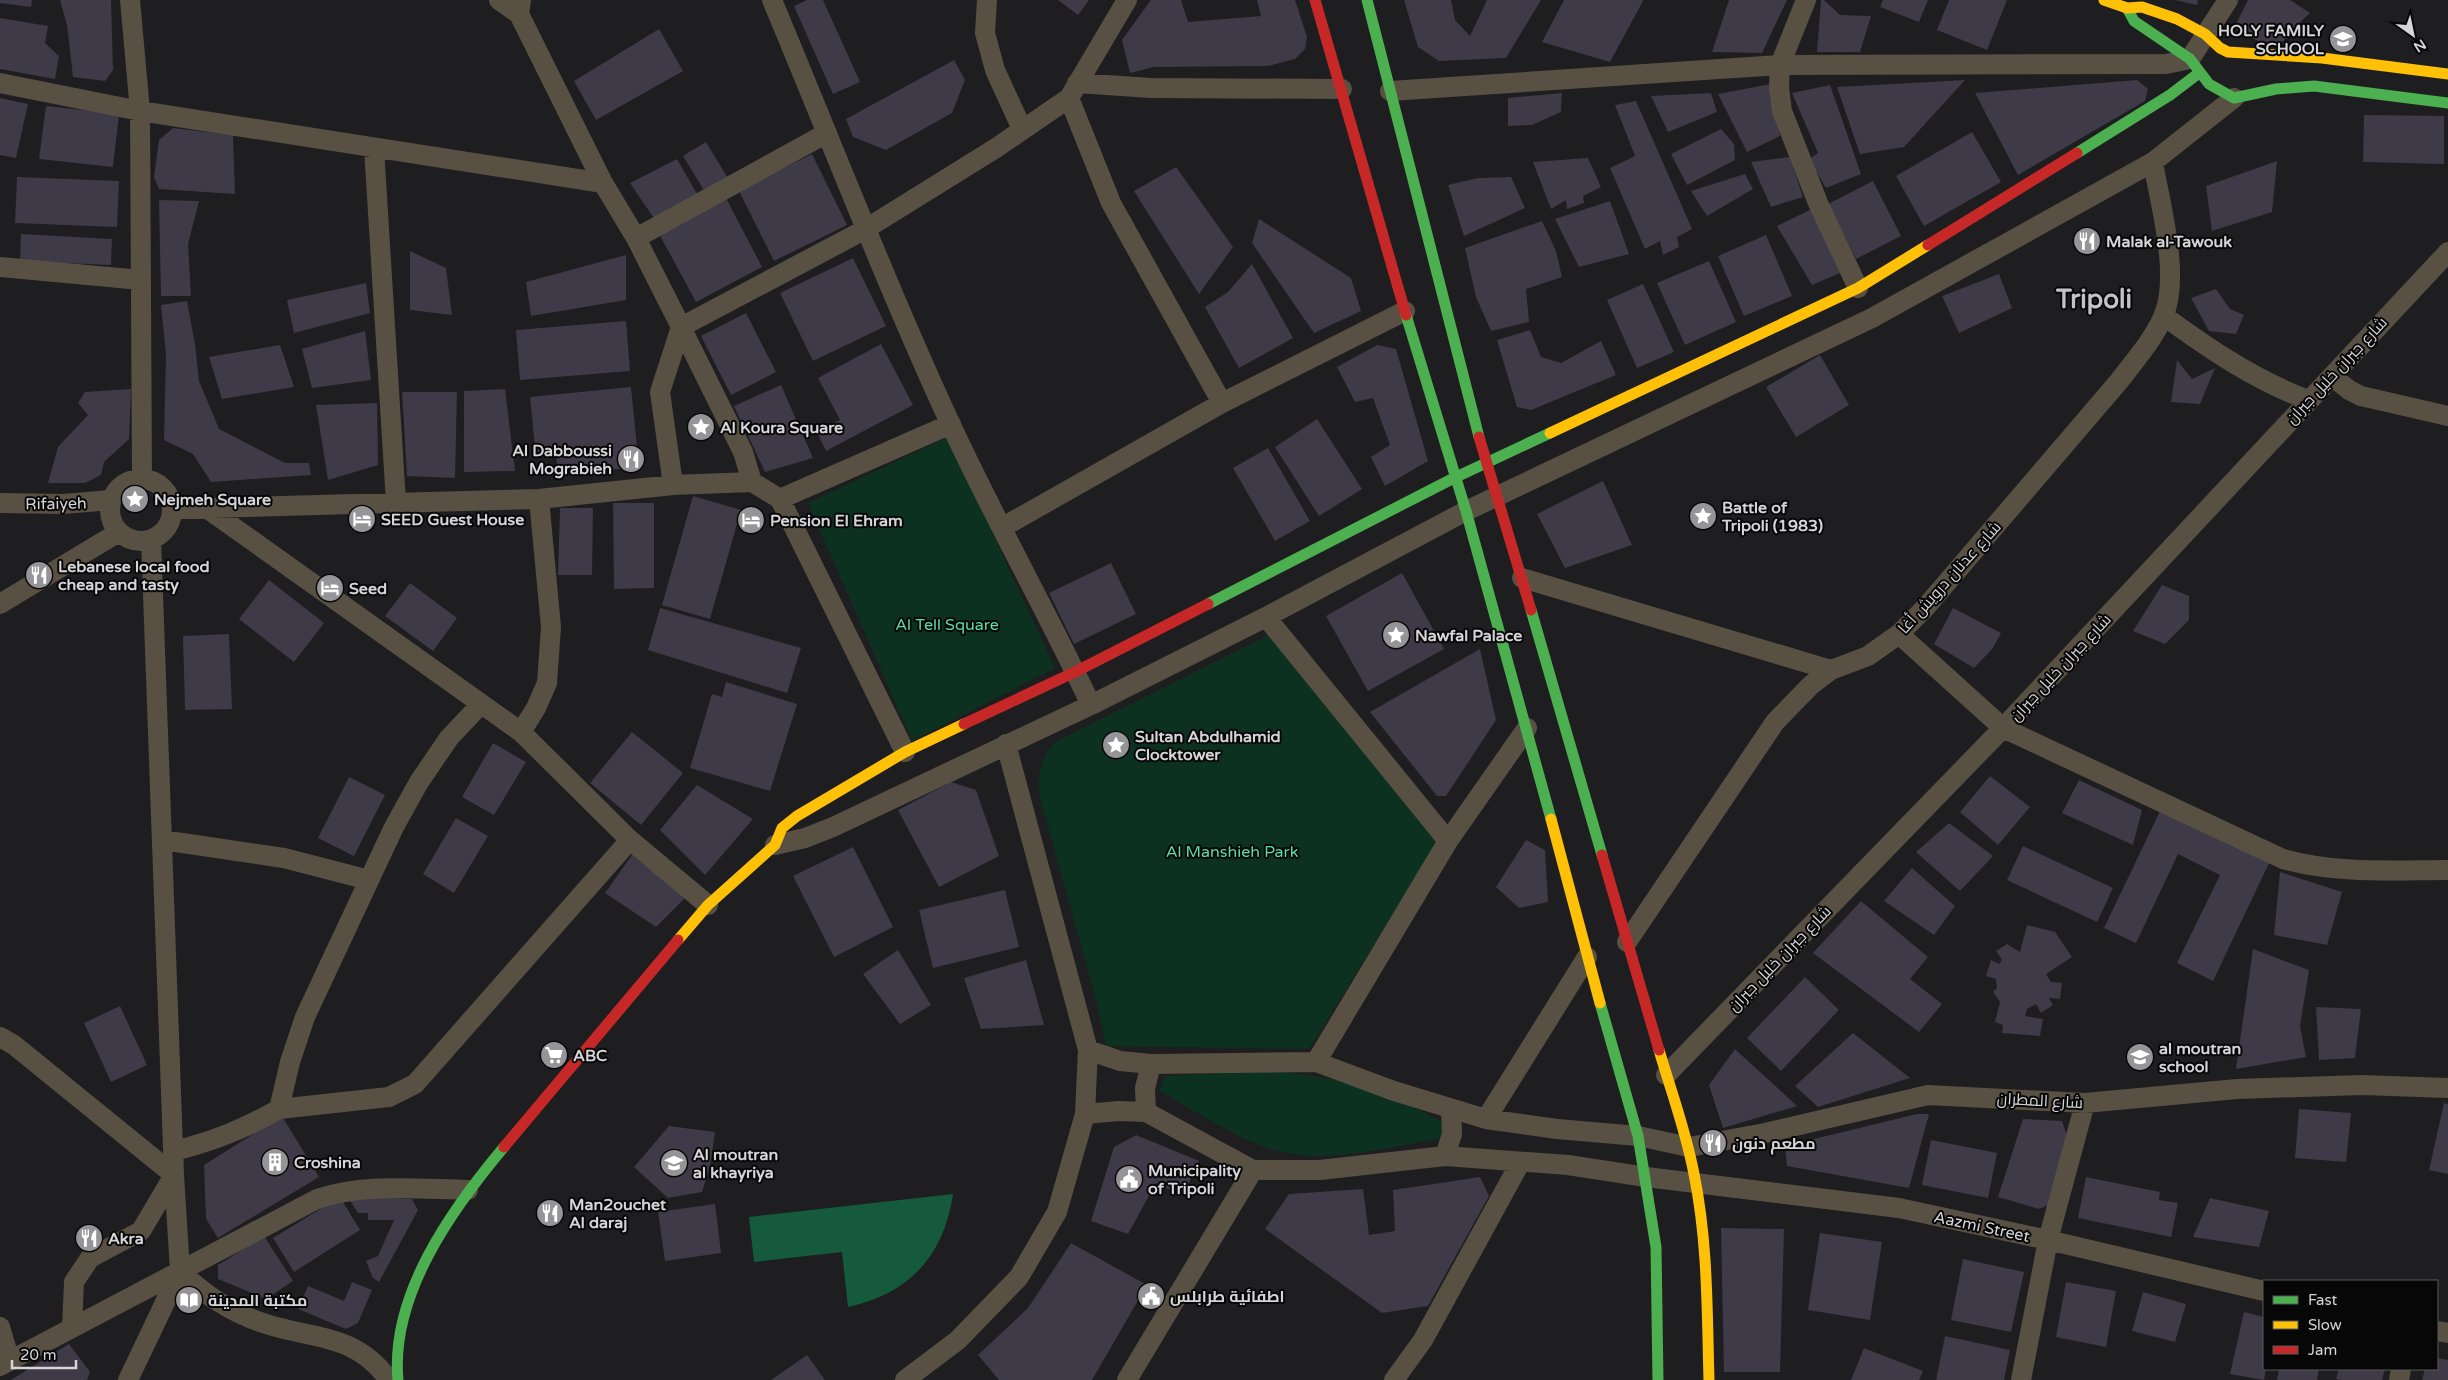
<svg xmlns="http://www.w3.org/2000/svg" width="2448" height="1380" viewBox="0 0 2448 1380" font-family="'Varela Round',Cairo,sans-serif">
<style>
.green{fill:#0c3121}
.forest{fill:#155a3d}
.building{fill:#3e3a47}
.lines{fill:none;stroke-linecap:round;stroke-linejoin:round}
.street{stroke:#595044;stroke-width:20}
.fast{stroke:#4caf50;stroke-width:11}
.slow{stroke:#ffc107;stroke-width:11}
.jam{stroke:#c62828;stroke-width:11}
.labels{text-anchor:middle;stroke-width:4;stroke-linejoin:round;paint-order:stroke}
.poi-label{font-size:16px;font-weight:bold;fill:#d5d5d8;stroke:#070708;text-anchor:start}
.street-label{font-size:16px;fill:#d5d5d8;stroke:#070708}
.park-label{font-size:16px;fill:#5bdea1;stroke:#070708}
.town-label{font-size:26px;font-weight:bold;fill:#c3c3c7;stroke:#070708}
</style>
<rect width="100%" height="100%" fill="#1e1d1f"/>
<path class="green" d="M948 437 1055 668 912 741 808 503Z
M1273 633 1440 838 1309 1049 1106 1046 1096 1000 1040 798C1036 776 1040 759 1055 742Z
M1267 1071C1332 1074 1391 1091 1447 1125L1444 1138C1392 1146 1330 1165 1278 1151 1239 1141 1194 1110 1159 1091L1165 1076Z"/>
<path class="forest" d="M953 1194C944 1256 909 1294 848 1307L842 1252 754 1262 749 1217Z"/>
<path class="building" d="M0 0H32L31 7 0 3Z
M60 0H111L113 70 105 81 73 77 67 25Z
M807 0H823L860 82 833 94 794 6Z
M1058 0H1089L1078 15Z
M1151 0H1181L1188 22 1261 16 1257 0H1295L1307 37 1305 49 1295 59 1268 66 1154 67 1130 73 1122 40Z
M1404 0H1451L1455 20 1470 36 1487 0H1541L1506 58 1439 61 1418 47Z
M1564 0H1642L1643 1 1610 62 1542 42Z
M1729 0H1787L1762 53 1712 52Z
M1821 0H1824L1840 15 1871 16 1860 52H1817Z
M1883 0H1928L1919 22 1880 7Z
M1949 0H2007L1987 50 1937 30Z
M2175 0H2198L2197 5Z
M2248 0H2290L2310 13 2294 28 2281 44 2258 41 2234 28Z
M0 18 48 26 45 43 59 56 55 79 0 69Z
M659 29 683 71 596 120 574 81Z
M954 60 965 80 952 113 886 150 853 137 846 119Z
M1965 80 1904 147 1860 154 1837 87Z
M2137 80 2148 89 2145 101 2018 175 1975 93Z
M1771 84 1780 136 1747 152 1718 94Z
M1830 85 1861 174 1826 188 1809 159 1818 153 1792 93Z
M1562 93 1561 112 1532 125 1508 126V98Z
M1711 93 1717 112 1668 132 1651 96Z
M0 98 28 104 16 158 0 155Z
M1636 101 1692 229 1677 237 1679 247 1663 255 1660 241 1645 249 1610 168 1635 156 1615 105Z
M46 106 119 114 113 167 39 159Z
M2364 115 2444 116V164L2363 162Z
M173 128 233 135 235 194 159 189 154 177 159 140Z
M1721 129 1734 144 1735 160 1687 185 1671 154Z
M1972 132 2001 182 1924 226 1896 176Z
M706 142 729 180 705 192 683 156Z
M812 154 847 225 774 261 739 191Z
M1790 157 1803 197 1771 207 1751 162Z
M1588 158 1601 187 1583 196 1584 203 1567 209 1566 200 1551 209 1533 162Z
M677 159 697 194 655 220 630 183Z
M2277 161 2272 212 2212 231 2206 186Z
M1176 167 1233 247 1199 294 1134 191Z
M1745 174 1753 189 1707 216 1691 191Z
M17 177 119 181 117 227 15 223Z
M1511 177 1525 208 1464 236 1448 185 1478 178Z
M1873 181 1901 236 1856 259 1828 204Z
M725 196 762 267 696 302 658 232Z
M159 200 199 201 188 244 191 296H161Z
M1610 201 1629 254 1579 267 1555 219Z
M1814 208 1840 273 1812 285 1777 226Z
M1259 219 1351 278 1361 311 1314 333 1252 243Z
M1542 221 1556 251 1562 277 1526 289 1529 322 1491 331 1476 297 1465 248Z
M21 234 112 239 111 265 20 261Z
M1766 235 1792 296 1744 316 1718 256Z
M410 251 446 268 452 315 410 310Z
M626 255V300L531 316 526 282Z
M853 258 886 326 813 361 780 293Z
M1709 261 1736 322 1685 345 1657 283Z
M1252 264 1293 338 1239 368 1205 307 1228 292Z
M1999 274 2012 308 1959 333 1942 296Z
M366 283 370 313 294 333 287 300Z
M1643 284 1674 352 1637 368 1607 300Z
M2216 289 2230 309 2244 315 2236 334 2209 331 2191 298Z
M187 301 195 344 199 381 219 429 285 463H309L311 475 211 482 193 454 164 440 166 354 161 305Z
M746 313 776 372 731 395 701 336Z
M626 321 630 371 520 380 516 330Z
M1530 330 1541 357 1561 363 1601 341 1616 375 1531 410 1517 407 1497 340Z
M365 331 371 380 312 388 302 349Z
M881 344 913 405 826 451 817 432 840 420 818 378Z
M280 345 294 387 222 399 209 357Z
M1377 345 1396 349 1428 461 1385 486 1371 457 1390 445 1373 398 1355 402 1337 367Z
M1820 355 1849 405 1796 437 1766 387Z
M2177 360 2192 379 2215 368 2200 404 2171 402Z
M781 385 813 458 765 472 734 406Z
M631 387 639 467 558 475 556 455 536 457 530 397Z
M131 389 129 439 104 462 101 475 85 483H48L58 447 88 415 78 403 85 392Z
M505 389 515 471 464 472V391Z
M402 392H457L455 478 407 476Z
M377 403 378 465 328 480 316 405Z
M1317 419 1362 489 1319 516 1275 447Z
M1268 448 1310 521 1275 541 1233 468Z
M1603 481 1632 545 1565 568 1537 514Z
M693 496 741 510 710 619 662 605Z
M613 503H654V588L614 589Z
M560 508H593L592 575H558Z
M1111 563 1136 614 1074 644 1049 593Z
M1402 573 1444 649 1368 691 1326 616Z
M269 580 324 623 294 662 239 619Z
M410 583 457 618 433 651 385 616Z
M2162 585 2189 596V620L2165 644 2133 631Z
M660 608 801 648 787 693 648 650Z
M1953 608 2001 633 1993 648 1974 668 1934 644Z
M229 634 232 709 185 710 183 636Z
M1480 649 1496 720 1446 796H1437L1370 712Z
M726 682 797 704 770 791 690 768 712 694 722 697Z
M632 732 683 773 641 825 590 783Z
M493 743 526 762 494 815 462 797Z
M1990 776 2030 807 1998 845 1960 812Z
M349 777 385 795 354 856 318 838Z
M2079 780 2142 810 2133 845 2062 813Z
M951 782 976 790 999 856 939 887 898 810Z
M697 785 753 819 705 875 660 830Z
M2162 807 2271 859 2213 981 2177 963 2220 875 2178 854 2136 943 2104 928Z
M456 818 488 836 454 893 423 874Z
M1949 823 1993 856 1960 891 1916 852Z
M1526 840 1545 850 1548 902 1519 908 1496 887Z
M2023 846 2113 888 2097 922 2007 880Z
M853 847 893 927 834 957 793 876Z
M632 855 686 897 656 927 605 893Z
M1912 868 1955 906 1934 935 1884 901Z
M2280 872 2342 892 2327 945 2274 935Z
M1005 890 1019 947 933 968 919 910Z
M1861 901 1928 957 1910 979 1942 1004 1919 1032 1813 953Z
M2027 925 2055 932 2072 957 2046 974 2051 982 2062 983 2060 999 2049 998 2053 1005 2041 1013 2036 1004 2027 1009 2025 1016 2043 1019 2040 1036 2002 1033 2003 1025 1995 1022 2000 1002 1993 992 1997 988 1996 979 1986 976 1991 960 1999 964 2002 960 1996 951 2007 944 2020 952Z
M2253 949 2309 970 2300 1026 2306 1057 2236 1069Z
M898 950 931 1005 900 1024 863 974Z
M1026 960 1044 1025 981 1029 964 978Z
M1805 977 1839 1010 1781 1071 1747 1038Z
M120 1006 147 1065 111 1082 84 1023Z
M2316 1007 2361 1009 2355 1058 2319 1060Z
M1853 1033 1910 1078 1818 1107 1795 1086Z
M1735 1049 1797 1106 1723 1128 1709 1085Z
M2444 1103 2448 1104V1174L2429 1170Z
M2299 1109 2351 1113 2346 1162 2295 1158Z
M1917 1114H1929L1909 1188 1787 1166 1785 1146Z
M282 1116 319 1177 218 1238 206 1219 204 1165Z
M2023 1119 2062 1121 2067 1135 2052 1203 2039 1209 1998 1197Z
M669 1126 715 1132 710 1167 702 1192 668 1198 634 1167Z
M1136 1135 1199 1161 1183 1196 1156 1183 1128 1234 1091 1221 1114 1147Z
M1931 1140 1997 1153 1988 1198 1922 1185Z
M1480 1177 1489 1196 1428 1306 1382 1313 1265 1229 1289 1194 1363 1189 1369 1235 1395 1231 1393 1190Z
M2086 1177 2160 1192 2159 1200 2178 1203 2171 1237 2078 1218Z
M347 1196 412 1199 418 1210 379 1282 373 1278 366 1261 378 1256 394 1220H368V1213H358Z
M340 1197 360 1230 294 1272 273 1238Z
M2210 1198 2269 1211 2259 1247 2193 1237Z
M715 1204 721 1253 665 1261 658 1212Z
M1721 1228 1784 1229 1780 1372H1724Z
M1820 1233 1882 1242 1870 1320 1808 1310Z
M264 1236 293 1281 266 1299 218 1279V1265Z
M1071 1243 1147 1285 1092 1380H999L978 1355 1028 1308Z
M1963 1259 2024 1272 2011 1332 1951 1320Z
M352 1282 372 1290 358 1323 346 1329 298 1309 308 1286 344 1301Z
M2066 1282 2116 1291 2106 1347 2056 1337Z
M2143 1292 2186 1304 2175 1342 2132 1331Z
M2244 1312 2264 1317V1369H2266L2264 1380 2230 1374Z
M1945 1336 2010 1350 2004 1380H1936Z
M69 1344 90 1372 87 1380H11Z
M1864 1348 1923 1371 1919 1380H1851Z
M807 1355 825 1380H771Z
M2437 1358 2448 1360V1380H2422L2425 1369H2437Z
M2279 1369H2319L2317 1380H2277Z
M2339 1369H2385L2382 1380H2342L2336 1379Z"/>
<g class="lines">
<path class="street" d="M130 0 140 111 142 479
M499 0 519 14
M521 0 519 14 603 183 636 238 681 327 743 452 752 482
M772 0C831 141 886 284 950 423 994 518 1046 610 1091 705
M987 0 985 33 995 70 1022 129
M1806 0 1780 65 1779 88 1782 111 1818 203 1858 288
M0 83 140 111 603 183
M1077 83 1151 88 1342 89
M1390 91 1780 65 2166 64 2190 59 2228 0
M1069 98 1111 203 1222 403
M374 148 396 503
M636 238 827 133
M0 267 141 280
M2164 316C2209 349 2255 380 2308 400
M2332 376 2349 390 2361 396 2448 416
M110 510a31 31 0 1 1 62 0a31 31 0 1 1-62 0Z
M673 485 660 392 681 327 864 230 996 148 1069 98 1127 0
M780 499 905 752
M0 503 63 504 111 500
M205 507 521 732 630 840 708 905
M172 509 539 499 673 485 752 482 780 499 951 424
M1003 527 1222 403 1405 311
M1522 578 1831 670
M0 604 119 532
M1266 617 1448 841
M1899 634 2003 728 2283 859C2337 874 2393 870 2448 870
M521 732 536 708 547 683 551 627 539 499
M162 840 284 858 369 880
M775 845 805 838 833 827 1091 705 1266 617 1466 511 1872 318 2153 162 2234 98
M1627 942 1775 722 1811 685 1831 670 1868 656 1899 634 1925 608 2120 380C2135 360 2153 340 2163 317 2181 277 2160 204 2153 162
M0 1037 14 1045 174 1175
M1088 1050 1120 1061 1151 1064 1316 1062 1394 1091 1486 1119 1557 1129 1638 1136 1689 1147 1765 1133 1928 1095 2085 1103 2237 1089 2362 1085 2448 1088
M1316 1062 1448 841 1527 728
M1666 1075 2003 728 2448 252
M279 1109 389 1097 415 1084 630 840
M1146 1112 1145 1088 1151 1064
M1085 1114 1119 1111 1146 1112 1253 1170H1320L1445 1156 1568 1165 1646 1177 1899 1208 2048 1240 2264 1291
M1486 1119 1587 957
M174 1151C214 1141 244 1129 279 1109L290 1062 305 1017 394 827 419 782 449 738 481 704
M1445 1156 1452 1134 1451 1110
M180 1271C205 1295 230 1312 263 1323 313 1340 354 1332 389 1380
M0 1327 10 1361
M72 1328 74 1282 90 1258 141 1231 174 1175
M2437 1331 2448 1333
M0 1366 317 1199C365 1183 418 1189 468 1190
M128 1380 180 1271 174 1175 151 539
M905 1380 958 1340 1019 1277 1057 1212 1085 1114 1088 1050 1006 744
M1127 1380 1253 1170
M1394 1380 1423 1340 1520 1163
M2021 1380 2048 1240 2085 1103
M2399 1380 2401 1369"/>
<path class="fast" d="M1367 0 1479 437
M2127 8 2134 21 2190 59 2209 84 2234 98 2276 89 2314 86 2448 103
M2077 153 2170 95 2199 73
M1406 315 1466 511 1551 819
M1208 604 1454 478 1550 433
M1531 610 1602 855
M1600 1003 1638 1136 1656 1247 1658 1380
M398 1380C390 1295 452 1209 504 1147"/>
<path class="slow" d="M2104 0 2127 8 2142 7 2177 19 2205 34 2220 48 2228 52 2322 58 2448 74
M1550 433 1858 288 1928 245
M1551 819 1600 1003
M678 940 708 905 775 845 782 828 797 816 905 752 964 724
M1659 1050C1671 1091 1686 1131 1694 1174 1708 1242 1707 1312 1709 1380"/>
<path class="jam" d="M1315 0 1406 315
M1928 245 2077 153
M1479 437 1531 610
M964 724 1075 672 1208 604
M1602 855 1659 1050
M504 1147 678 940"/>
</g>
<defs>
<g id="school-disc" transform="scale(1.4375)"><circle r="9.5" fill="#959597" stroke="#070708"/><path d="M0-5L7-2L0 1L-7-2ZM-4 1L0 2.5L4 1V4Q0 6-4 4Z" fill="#fff"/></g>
<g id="restaurant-disc" transform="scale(1.4375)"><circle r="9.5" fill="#959597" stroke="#070708"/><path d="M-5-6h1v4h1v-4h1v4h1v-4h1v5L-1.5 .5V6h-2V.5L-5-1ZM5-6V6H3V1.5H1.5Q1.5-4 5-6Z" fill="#fff"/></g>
<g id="sight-disc" transform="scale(1.4375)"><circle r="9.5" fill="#959597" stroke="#070708"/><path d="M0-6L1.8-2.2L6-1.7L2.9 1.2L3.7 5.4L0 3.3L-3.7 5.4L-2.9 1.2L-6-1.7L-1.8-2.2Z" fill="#fff"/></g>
<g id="hotel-disc" transform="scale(1.4375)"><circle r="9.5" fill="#959597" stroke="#070708"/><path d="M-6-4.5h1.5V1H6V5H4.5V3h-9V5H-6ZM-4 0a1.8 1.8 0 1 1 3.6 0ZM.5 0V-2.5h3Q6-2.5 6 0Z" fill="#fff"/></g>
<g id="supermarket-disc" transform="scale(1.4375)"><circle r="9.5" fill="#959597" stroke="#070708"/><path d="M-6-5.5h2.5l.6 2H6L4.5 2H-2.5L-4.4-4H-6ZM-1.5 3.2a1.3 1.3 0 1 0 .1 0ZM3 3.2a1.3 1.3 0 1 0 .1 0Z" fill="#fff"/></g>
<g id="building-disc" transform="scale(1.4375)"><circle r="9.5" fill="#959597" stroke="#070708"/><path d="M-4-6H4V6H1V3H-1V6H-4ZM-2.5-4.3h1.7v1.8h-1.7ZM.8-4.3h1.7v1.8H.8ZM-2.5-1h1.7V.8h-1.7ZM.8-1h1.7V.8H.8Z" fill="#fff"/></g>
<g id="civic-disc" transform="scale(1.4375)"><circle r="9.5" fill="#959597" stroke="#070708"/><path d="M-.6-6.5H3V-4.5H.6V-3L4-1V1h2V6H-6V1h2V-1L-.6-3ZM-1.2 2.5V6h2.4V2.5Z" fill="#fff"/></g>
<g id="library-disc" transform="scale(1.4375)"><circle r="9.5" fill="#959597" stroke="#070708"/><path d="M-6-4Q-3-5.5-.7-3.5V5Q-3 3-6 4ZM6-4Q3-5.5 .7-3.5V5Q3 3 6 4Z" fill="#fff"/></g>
</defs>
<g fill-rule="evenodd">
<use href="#school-disc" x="2343" y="39"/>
<use href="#restaurant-disc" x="2087" y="241"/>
<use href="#sight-disc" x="701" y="427"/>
<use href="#restaurant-disc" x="631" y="459"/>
<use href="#sight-disc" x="135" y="499"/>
<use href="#sight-disc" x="1703" y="516"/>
<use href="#hotel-disc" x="362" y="519"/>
<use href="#hotel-disc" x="751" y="520"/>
<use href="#restaurant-disc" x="39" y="575"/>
<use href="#hotel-disc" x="330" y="588"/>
<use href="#sight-disc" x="1396" y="635"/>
<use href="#sight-disc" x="1116" y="745"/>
<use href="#supermarket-disc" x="554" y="1055"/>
<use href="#school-disc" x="2140" y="1057"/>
<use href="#restaurant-disc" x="1713" y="1143"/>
<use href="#building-disc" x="275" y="1162"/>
<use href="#school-disc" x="674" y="1163"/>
<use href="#civic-disc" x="1129" y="1179"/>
<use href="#restaurant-disc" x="550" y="1213"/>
<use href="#restaurant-disc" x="89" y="1238"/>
<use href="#civic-disc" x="1151" y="1296"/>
<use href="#library-disc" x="189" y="1300"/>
</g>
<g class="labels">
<g class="poi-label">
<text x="2324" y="36" text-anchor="end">HOLY FAMILY<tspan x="2324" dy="18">SCHOOL</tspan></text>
<text x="2106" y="247">Malak al-Tawouk</text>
<text x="720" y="433">Al Koura Square</text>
<text x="612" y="456" text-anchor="end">Al Dabboussi<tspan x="612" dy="18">Mograbieh</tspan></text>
<text x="154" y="505">Nejmeh Square</text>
<text x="1722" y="513">Battle of<tspan x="1722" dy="18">Tripoli (1983)</tspan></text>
<text x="381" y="525">SEED Guest House</text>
<text x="770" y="526">Pension El Ehram</text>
<text x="58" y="572">Lebanese local food<tspan x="58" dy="18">cheap and tasty</tspan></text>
<text x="349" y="594">Seed</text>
<text x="1415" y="641">Nawfal Palace</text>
<text x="1135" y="742">Sultan Abdulhamid<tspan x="1135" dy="18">Clocktower</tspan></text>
<text x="2159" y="1054">al moutran<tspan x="2159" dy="18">school</tspan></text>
<text x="573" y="1061">ABC</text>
<text x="1732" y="1149">مطعم دنون</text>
<text x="693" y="1160">Al moutran<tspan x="693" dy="18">al khayriya</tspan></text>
<text x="294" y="1168">Croshina</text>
<text x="1148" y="1176">Municipality<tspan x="1148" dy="18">of Tripoli</tspan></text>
<text x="569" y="1210">Man2ouchet<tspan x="569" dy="18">Al daraj</tspan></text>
<text x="108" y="1244">Akra</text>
<text x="1170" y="1302">اطفائية طرابلس</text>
<text x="208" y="1306">مكتبة المدينة</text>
</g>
<g class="street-label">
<text transform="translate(2336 370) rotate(-47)" y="6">شارع جبران خليل جبران</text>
<text transform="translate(56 503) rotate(-1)" y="6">Rifaiyeh</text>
<text transform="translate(1949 577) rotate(-48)" y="6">شارع عدنان درويش أغا</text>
<text transform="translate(2060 667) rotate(-47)" y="6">شارع جبران خليل جبران</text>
<text transform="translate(1779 958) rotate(-46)" y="6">شارع جبران خليل جبران</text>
<text transform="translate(2040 1100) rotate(3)" y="6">شارع المطران</text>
<text transform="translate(1982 1226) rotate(12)" y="6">Aazmi Street</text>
</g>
<g class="park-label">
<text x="947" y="630">Al Tell Square</text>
<text x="1232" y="857">Al Manshieh Park</text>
</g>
<g class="town-label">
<text x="2094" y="308">Tripoli</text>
</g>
</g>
<rect x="2263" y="1280" width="175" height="90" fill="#070708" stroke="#59595b"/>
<rect x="2273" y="1296" width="25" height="8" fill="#4caf50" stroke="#59595b"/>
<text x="2308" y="1305" font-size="15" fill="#d5d5d8">Fast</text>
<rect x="2273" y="1321" width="25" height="8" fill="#ffc107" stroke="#59595b"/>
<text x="2308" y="1330" font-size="15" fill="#d5d5d8">Slow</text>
<rect x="2273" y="1346" width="25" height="8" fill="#c62828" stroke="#59595b"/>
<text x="2308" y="1355" font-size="15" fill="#d5d5d8">Jam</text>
<g transform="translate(2413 35) rotate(147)" stroke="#070708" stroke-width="4" paint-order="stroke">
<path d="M0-4L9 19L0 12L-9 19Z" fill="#d5d5d8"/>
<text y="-8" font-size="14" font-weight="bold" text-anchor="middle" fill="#d5d5d8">N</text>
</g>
<path d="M12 1360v8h64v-8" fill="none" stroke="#d5d5d8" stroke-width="2.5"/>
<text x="20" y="1360" font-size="15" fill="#d5d5d8" stroke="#070708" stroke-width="4" paint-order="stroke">20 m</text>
</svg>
